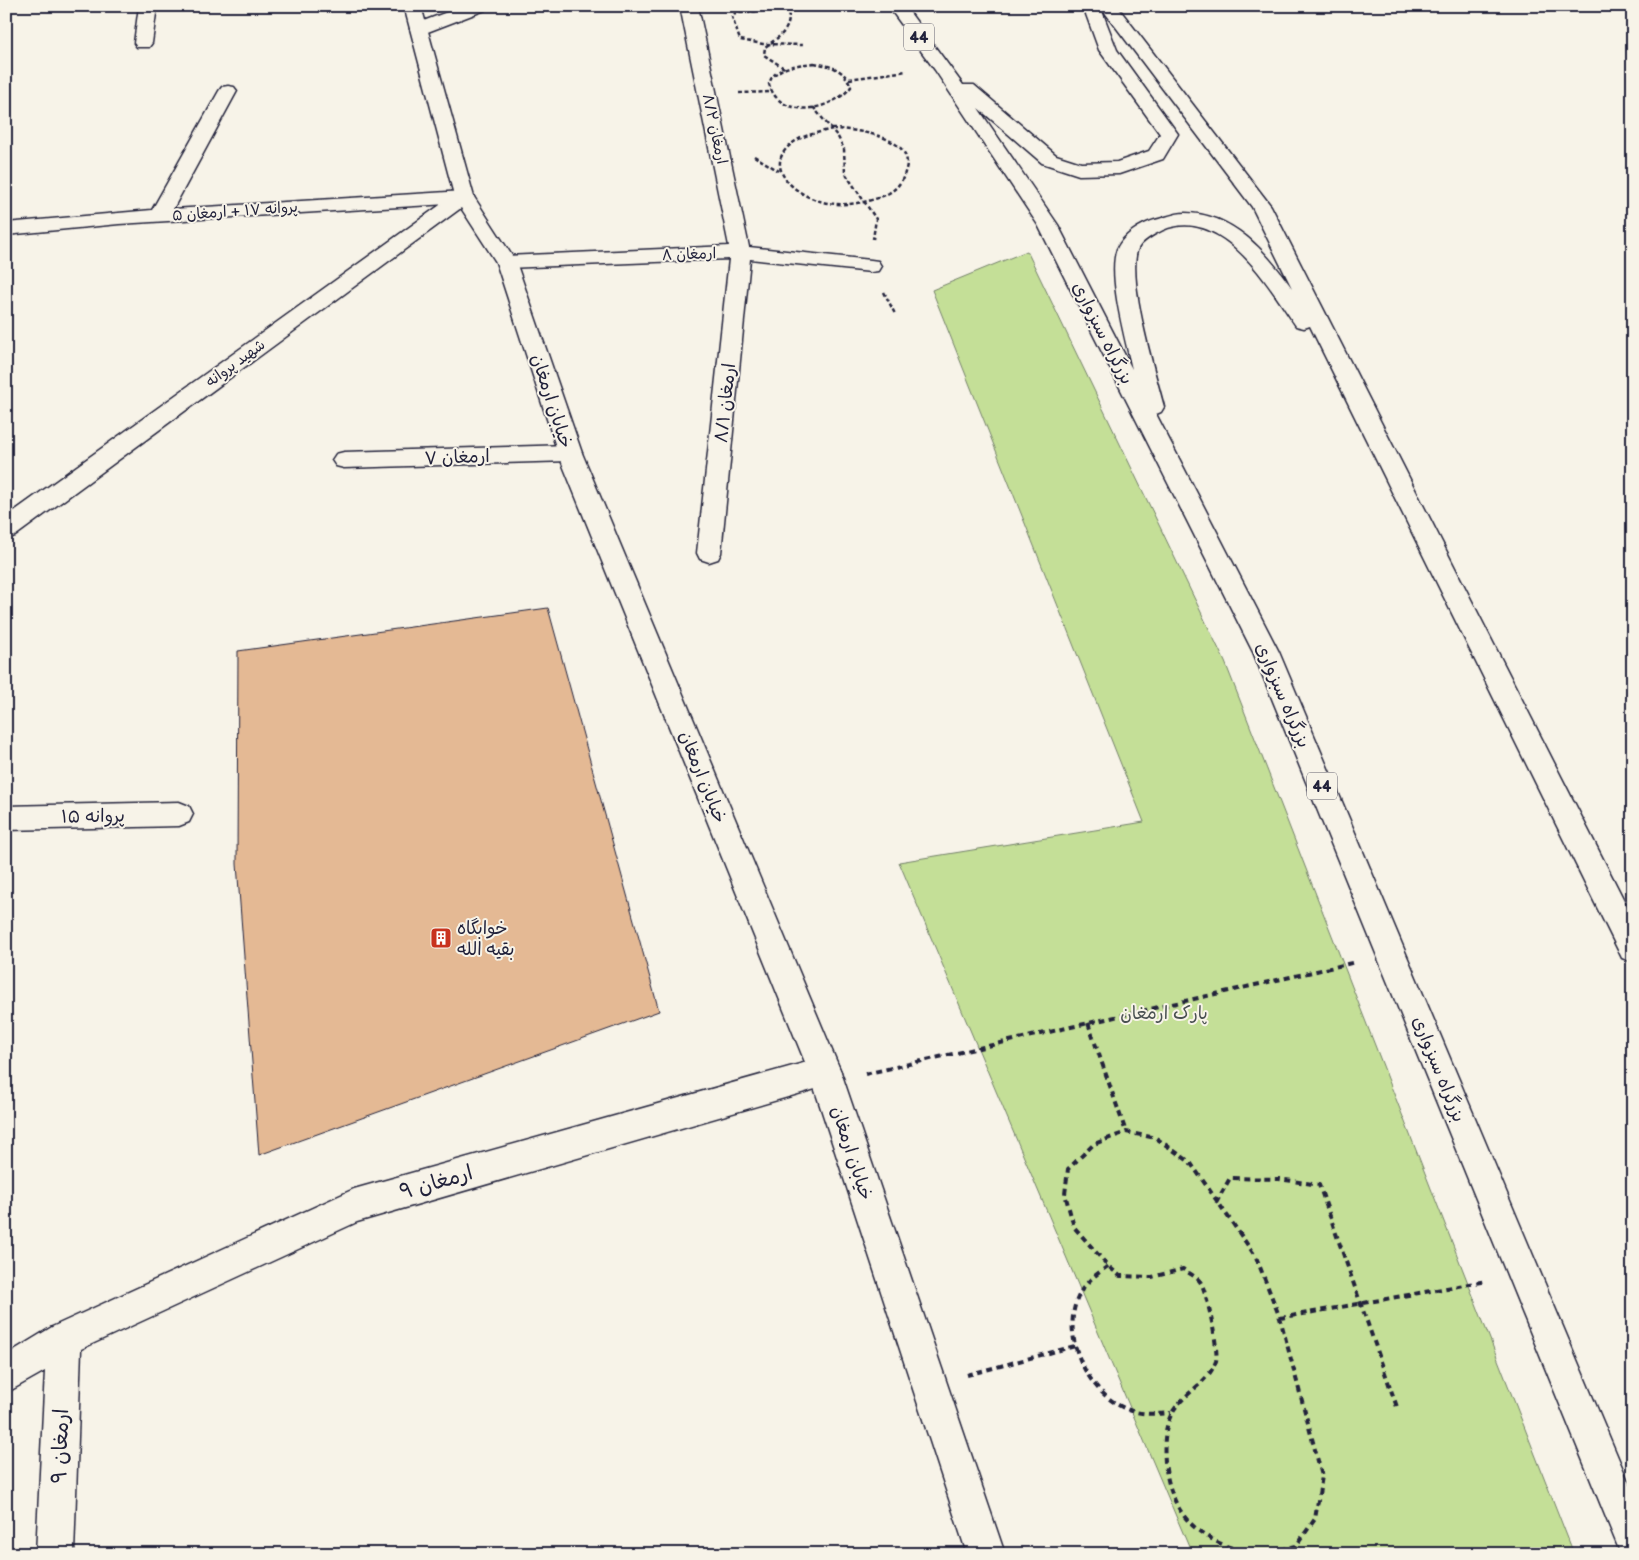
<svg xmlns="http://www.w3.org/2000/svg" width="1639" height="1560" viewBox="0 0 1639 1560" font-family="'Balsamiq Sans','Playpen Sans Arabic',sans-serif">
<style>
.green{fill:#c4df97;stroke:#738069}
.building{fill:#e4b994;stroke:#22223b}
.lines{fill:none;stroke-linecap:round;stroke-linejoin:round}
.street-casing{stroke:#22223b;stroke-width:3}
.secondary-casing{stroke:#22223b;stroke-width:3}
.highway-casing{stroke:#22223b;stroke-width:3}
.path-far1{stroke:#22223b;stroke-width:2.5;stroke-dasharray:4 2.5;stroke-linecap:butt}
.path{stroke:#22223b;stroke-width:4;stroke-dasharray:6 4.5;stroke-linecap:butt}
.street{fill:#f7f3e8;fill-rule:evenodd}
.secondary{fill:#f7f3e8;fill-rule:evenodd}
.highway{fill:#f7f3e8;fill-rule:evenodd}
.labels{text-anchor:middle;stroke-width:4;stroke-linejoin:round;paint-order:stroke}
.far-street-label{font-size:15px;fill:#22223b;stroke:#f7f3e8}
.shield{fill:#f7f3e8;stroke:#62616f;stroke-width:1}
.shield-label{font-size:16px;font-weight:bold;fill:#22223b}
.street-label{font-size:18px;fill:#22223b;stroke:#f7f3e8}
.poi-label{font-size:18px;fill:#22223b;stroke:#f7f3e8;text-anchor:start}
.park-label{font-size:18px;fill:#4a5152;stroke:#f7f3e8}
.near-street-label{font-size:21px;fill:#22223b;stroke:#f7f3e8}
</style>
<rect width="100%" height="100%" fill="#f7f3e8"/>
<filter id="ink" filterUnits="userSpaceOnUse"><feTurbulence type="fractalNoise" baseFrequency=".02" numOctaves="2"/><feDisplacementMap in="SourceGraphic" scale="10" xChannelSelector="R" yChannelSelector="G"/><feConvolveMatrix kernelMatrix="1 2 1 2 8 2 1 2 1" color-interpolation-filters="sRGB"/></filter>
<g filter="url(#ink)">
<path class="green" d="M1027 251 1225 662 1574 1554H1192L899 862 1144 822 932 290Z"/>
<path class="building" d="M548 608 659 1011 259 1155 237 864 238 651Z"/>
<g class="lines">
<g class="street-casing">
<path id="street" d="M139 6H157L152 43 149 47H137L134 43Z
M463 6H487L485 10 425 33H413L410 29 413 25Z
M680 6H698L749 247 871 260 878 261 881 266 878 271 871 272 750 259 721 553 718 559 709 562 700 559 697 553 729 259 506 268 499 267 496 262 499 257 506 256 729 246Z
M228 86 234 87 237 91 173 209 464 191 471 193 474 197 471 201 464 203 119 224 6 235V223L152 210 219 91 222 87Z
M570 445 578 447 582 453 578 459 570 461 344 468 336 466 332 460 336 454 344 452Z
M179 802 189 806 193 814 189 822 179 826 6 830V806Z
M825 1057 836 1061 841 1072 836 1083 357 1222 81 1349 74 1554H36L45 1371 6 1393V1355L52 1327 354 1189Z"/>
</g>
<g class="secondary-casing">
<path id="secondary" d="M404 6H421L474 197 516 262 582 453 841 1072 1005 1554H967L809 1072 558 453 496 262 461 208 15 536 6 539V517L454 195Z"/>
</g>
<g class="highway-casing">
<path id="highway" d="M888 6H905L963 85H974L1056 155 1081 163 1117 162 1149 151 1160 134 1099 50 1083 6H1117L1271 206 1633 918V962L1622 958 1310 326 1304 328 1296 326C1269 286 1222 205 1163 230 1155 234 1140 241 1137 251 1128 284 1155 372 1164 407L1161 412 1156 414 1279 652 1633 1493V1554L1620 1552 1253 652 1038 225 935 70ZM1100 6 1252 207 1292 288C1266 252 1233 213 1185 213 1175 213 1164 218 1155 220 1141 224 1123 235 1117 249 1107 275 1126 341 1132 369L1058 225 978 108 1042 163 1079 175 1119 174 1163 159 1178 134 1117 50Z"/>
</g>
<path class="path-far1" d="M763 11 736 12 732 17 740 40 763 44 803 45
M814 63C831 66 845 69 851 87 832 111 780 121 769 84 774 66 798 65 814 63Z
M784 68 764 55 765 47C781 36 795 27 786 6
M849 79 907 71
M739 93 771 92
M813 107 838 137 844 149 845 173 876 219 873 239
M832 129C853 129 915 136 906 169 903 180 899 187 889 193 871 203 843 207 823 202 791 194 758 162 799 139 808 134 822 132 832 129Z
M754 156 779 171
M884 292 895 314"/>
<path class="path" d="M1088 1023 1126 1132
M865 1074 1356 962
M1216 1203 1230 1178 1279 1179 1319 1185 1397 1407
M1108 1266C1097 1274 1085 1282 1079 1295 1059 1336 1088 1395 1129 1410 1143 1415 1157 1414 1171 1413
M1280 1318 1486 1281
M967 1375 1075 1346
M1252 1554C1200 1541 1171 1518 1165 1462 1164 1446 1164 1428 1172 1413 1183 1393 1209 1383 1216 1361 1219 1350 1207 1293 1201 1283 1198 1277 1188 1273 1183 1269L1152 1277 1120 1276 1108 1266 1074 1227 1065 1194 1068 1169 1094 1144 1126 1132 1156 1138 1190 1162 1256 1257 1280 1318 1322 1476 1315 1519 1296 1546 1264 1554"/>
<use href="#street" class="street"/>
<use href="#secondary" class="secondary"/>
<use href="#highway" class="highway"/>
</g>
</g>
<defs>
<g id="building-square" transform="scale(1.125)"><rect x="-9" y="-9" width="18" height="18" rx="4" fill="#c8321e" stroke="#f7f3e8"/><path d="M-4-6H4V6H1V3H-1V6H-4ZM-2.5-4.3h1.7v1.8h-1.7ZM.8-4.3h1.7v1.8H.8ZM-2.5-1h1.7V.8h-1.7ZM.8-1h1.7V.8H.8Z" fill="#fff"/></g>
</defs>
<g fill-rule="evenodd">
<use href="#building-square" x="441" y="938"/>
</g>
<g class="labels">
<g class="far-street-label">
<text transform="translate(715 129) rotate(78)" y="5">ارمغان ۸/۲</text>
<text transform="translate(235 211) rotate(-4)" y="5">پروانه ۱۷ + ارمغان ۵</text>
<text transform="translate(689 254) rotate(-2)" y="5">ارمغان ۸</text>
<text transform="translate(235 363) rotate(-36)" y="5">شهید پروانه</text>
</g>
<g class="shield">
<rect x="904" y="23.5" width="30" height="27" rx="4"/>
<rect x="1307" y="772.5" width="30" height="27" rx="4"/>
</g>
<g class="shield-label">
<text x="919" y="43">44</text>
<text x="1322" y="792">44</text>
</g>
<g class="street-label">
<text transform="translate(1103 333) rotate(63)" y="6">بزرگراه سبزواری</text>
<text transform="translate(552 401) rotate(72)" y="6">خیابان ارمغان</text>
<text transform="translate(725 403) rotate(-84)" y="6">ارمغان ۸/۱</text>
<text transform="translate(457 457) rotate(-2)" y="6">ارمغان ۷</text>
<text transform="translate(1283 695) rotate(67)" y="6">بزرگراه سبزواری</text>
<text transform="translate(703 777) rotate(68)" y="6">خیابان ارمغان</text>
<text transform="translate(93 816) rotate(-1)" y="6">پروانه ۱۵</text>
<text transform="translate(1439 1069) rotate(68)" y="6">بزرگراه سبزواری</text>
<text transform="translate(852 1153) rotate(72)" y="6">خیابان ارمغان</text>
</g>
<g class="poi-label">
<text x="457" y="934">خوابگاه<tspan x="457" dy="21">بقیه الله</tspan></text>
</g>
<g class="park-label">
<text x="1164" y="1019">پارک ارمغان</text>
</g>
<g class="near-street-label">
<text transform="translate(436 1182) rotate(-16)" y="7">ارمغان ۹</text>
<text transform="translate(60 1446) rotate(-88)" y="7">ارمغان ۹</text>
</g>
</g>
<rect width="1639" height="1560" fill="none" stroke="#f7f3e8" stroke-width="25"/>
<rect x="12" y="12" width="1614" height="1535" fill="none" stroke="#22223b" stroke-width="2" filter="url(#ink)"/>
</svg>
